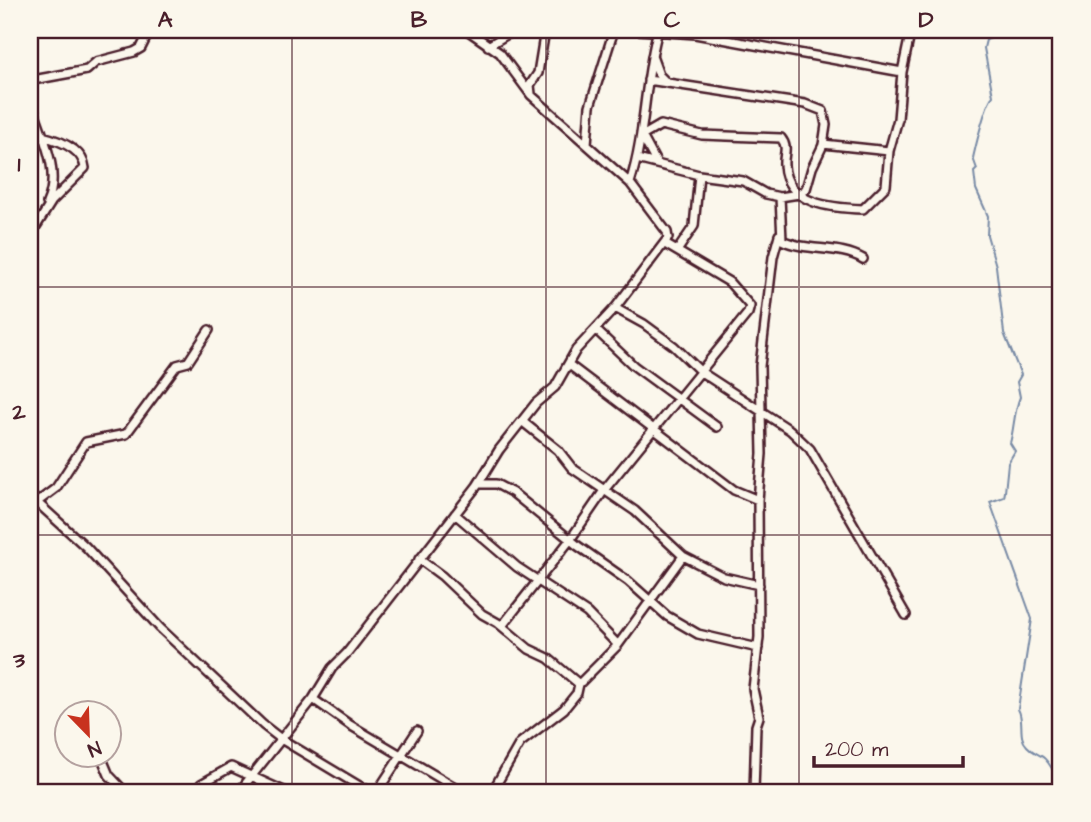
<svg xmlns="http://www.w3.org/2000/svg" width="1091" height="822" viewBox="0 0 1091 822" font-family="'Architects Daughter',sans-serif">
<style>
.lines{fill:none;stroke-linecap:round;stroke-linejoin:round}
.stream{stroke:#788aa5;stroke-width:2}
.minor-casing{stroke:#4a1f2b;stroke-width:12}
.minor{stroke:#fbf7ec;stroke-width:7}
.grid{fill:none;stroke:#4a1f2b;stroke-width:2;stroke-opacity:0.55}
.neatline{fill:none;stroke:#4a1f2b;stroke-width:2.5}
.grid-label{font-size:23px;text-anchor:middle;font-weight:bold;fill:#4a1f2b}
</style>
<rect width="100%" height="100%" fill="#fbf7ec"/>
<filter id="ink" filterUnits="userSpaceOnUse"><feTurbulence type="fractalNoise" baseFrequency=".0143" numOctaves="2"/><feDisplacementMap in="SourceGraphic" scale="14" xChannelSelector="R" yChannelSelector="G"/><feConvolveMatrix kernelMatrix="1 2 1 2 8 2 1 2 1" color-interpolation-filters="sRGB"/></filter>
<g filter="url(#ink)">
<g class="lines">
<path class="stream" d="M989 30 991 38 986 40 984 48 993 96C986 102 976 145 973 158L977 169 974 172 976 189 988 216 987 235 996 266 1004 333 1021 375 1017 382 1020 397C1014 411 1014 429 1010 443L1015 451 1008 463 1005 492 1004 497 990 502 1032 619 1018 709C1025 721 1017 736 1027 746 1039 759 1041 749 1054 772L1061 774"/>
<g class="minor-casing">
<path id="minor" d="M638 30 695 34 902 72
M488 46 506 35 509 30
M652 56 659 75 666 82
M30 66 31 82
M33 80 87 70 96 62 134 52 141 48 150 30
M531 94 530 85 538 73 545 30
M30 97C38 130 63 169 47 203
M642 136 661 125 702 135 781 138C789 148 783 154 784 165 786 205 833 208 863 209L886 186 889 151 898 119 902 72 911 30
M642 136 656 162
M587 144 590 106 614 30
M823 144 889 151
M637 159 699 175 743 181 766 194 780 197 799 194 806 189 812 168 823 145 826 125 823 111 805 104 648 80
M630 183C646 133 644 80 658 30
M780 197 782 240C807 252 840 245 863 259
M30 236 52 201 85 168C83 149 58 140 42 136
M677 251 694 226 699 175
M615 308 644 324 674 346 701 372 790 430 810 449 906 615
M596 330 634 366 717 427
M568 364 734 490 758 500
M523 422 558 450 572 468 635 511 683 556 724 577 759 585
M479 484H496L513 493 578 546 628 581 667 616 698 634 758 648
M30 496 86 547 160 628 263 725 281 739 361 787 376 792
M36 503 56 488 86 442 126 434 177 365 188 362 209 330
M455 514 517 567 587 613 618 645
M419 559 442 576 482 614 498 623 529 649 548 658 579 684
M502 626 570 540 605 489 748 313 750 306 729 282 665 244
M313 699 350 725 463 792
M101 756 109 775 125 792
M195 792 201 784 231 767 286 792
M239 792 313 699 332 668 347 653 477 486 499 450 536 403 555 387 576 350 615 308 668 238 667 232 630 183 531 95 500 53 467 30
M377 792 417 731
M492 792 520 743 564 709 577 693 579 684 618 645 683 556
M754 792 756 726 759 717 753 689 759 637 758 500 762 454 760 366 773 257 779 235"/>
</g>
<use href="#minor" class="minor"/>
</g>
</g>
<path class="grid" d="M292 30V792M546 30V792M799 30V792M30 287H1061M30 535H1061"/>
<rect width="1091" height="822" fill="none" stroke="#fbf7ec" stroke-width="77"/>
<g transform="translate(88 734) rotate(157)"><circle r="33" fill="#fbf7ec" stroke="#b4a19f" stroke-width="2"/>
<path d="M0-5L12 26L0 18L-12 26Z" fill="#c8321e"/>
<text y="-10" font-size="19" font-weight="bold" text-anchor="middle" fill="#4a1f2b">N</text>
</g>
<path d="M814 756v10h149v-10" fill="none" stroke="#4a1f2b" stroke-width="3.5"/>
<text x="825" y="756" font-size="21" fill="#4a1f2b" stroke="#fbf7ec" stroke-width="5" paint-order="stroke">200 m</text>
<rect x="38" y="38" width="1014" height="746" class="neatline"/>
<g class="grid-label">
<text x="165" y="27">A</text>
<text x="419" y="27">B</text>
<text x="672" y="27">C</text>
<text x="926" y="27">D</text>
<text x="19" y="171">1</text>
<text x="19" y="419">2</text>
<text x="19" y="667">3</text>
</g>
</svg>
